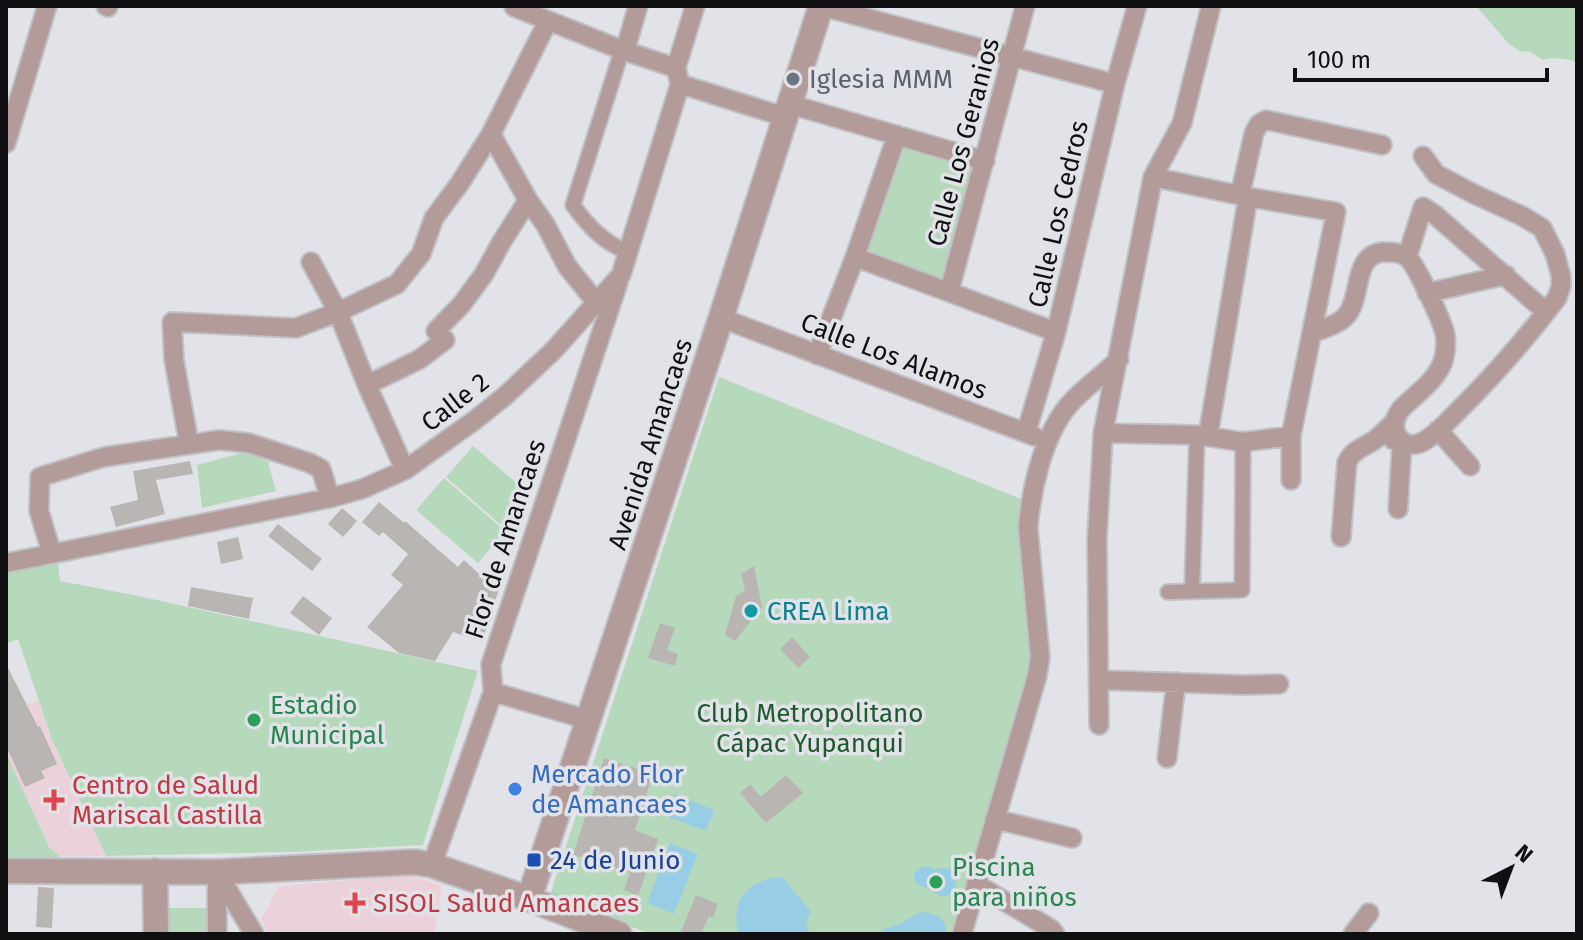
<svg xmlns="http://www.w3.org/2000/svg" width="1583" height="940" viewBox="0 0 1583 940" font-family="'Fira Sans',sans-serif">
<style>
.medical{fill:#ebd2da}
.green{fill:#b6d9bc}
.water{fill:#98cee5}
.building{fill:#b8b5b2}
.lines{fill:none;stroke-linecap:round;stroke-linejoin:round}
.pedestrian-casing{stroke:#c0c1c6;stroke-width:18}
.minor-casing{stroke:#c0c1c6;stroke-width:22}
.tertiary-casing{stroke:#c0c1c6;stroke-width:28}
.pedestrian{stroke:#b39b9a;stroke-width:14}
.minor{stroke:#b39b9a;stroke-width:18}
.tertiary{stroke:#b39b9a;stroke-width:24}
.worship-dot{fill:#6b7280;stroke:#e2e3e8;stroke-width:3}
.culture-dot{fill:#0f9aa8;stroke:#e2e3e8;stroke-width:3}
.leisure-dot{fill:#2e9e5b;stroke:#e2e3e8;stroke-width:3}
.shop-dot{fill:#3f7fe0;stroke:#e2e3e8;stroke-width:3}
.health-dot{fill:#e0444e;stroke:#e2e3e8;stroke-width:3}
.transit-dot{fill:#1a4fb4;stroke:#e2e3e8;stroke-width:3}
.labels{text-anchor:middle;stroke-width:7;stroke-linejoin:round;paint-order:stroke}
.worship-label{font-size:26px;fill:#5b616d;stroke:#e2e3e8;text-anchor:start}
.street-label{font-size:26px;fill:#101012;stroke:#e2e3e8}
.culture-label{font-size:26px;fill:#0d838f;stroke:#e2e3e8;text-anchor:start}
.leisure-label{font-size:26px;fill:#27864d;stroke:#e2e3e8;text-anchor:start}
.park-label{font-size:26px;fill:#1d5a2e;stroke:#e2e3e8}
.shop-label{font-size:26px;fill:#366cbe;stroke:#e2e3e8;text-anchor:start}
.health-label{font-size:26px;fill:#be3a42;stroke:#e2e3e8;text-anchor:start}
.transit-label{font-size:26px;fill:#164399;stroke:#e2e3e8;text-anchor:start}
</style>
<rect width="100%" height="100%" fill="#e2e3e8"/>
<path class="medical" d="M38 700 52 741 106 856H60L49 847 6 753V715Z
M411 875 442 886 434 934H269L261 920 279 886Z"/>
<path class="green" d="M1476 6H1577V63C1568 58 1552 57 1543 60L1530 52 1520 51 1509 44Z
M904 144 975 166 944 280 866 251Z
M719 377 1021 499 1020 531 1032 659 956 934H650L550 895Z
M473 446 527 492 500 524 446 477Z
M249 451 268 462 276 491 202 508 197 465Z
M444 478 505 531 478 563 416 510Z
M58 563 60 581 134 595 478 671 423 845 293 852 106 856 52 740 18 639 6 644V571L26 566Z
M6 753 49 847 60 856 50 860H6Z
M168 908H207V934H168Z"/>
<path class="water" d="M674 794 714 810 706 831 666 816Z
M670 843 698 854 674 914 647 903Z
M928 866 934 870C972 856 955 919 929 887 910 889 908 867 928 866Z
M776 877 783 878 811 912 806 923 810 934H739C730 904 745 883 776 877Z
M922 912C935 913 943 916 946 929L944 934H883L882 930 902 923 916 914Z"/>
<path class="building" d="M190 461 193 474 156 480 165 514 116 527 110 507 138 500 133 471Z
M379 502 404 523 405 521 458 567 464 560 489 583 500 586 482 642 453 632 435 661 399 653 367 627 403 585 391 575 408 554 383 532 379 536 362 522Z
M342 508 357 521 343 537 328 524Z
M278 524 322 559 312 571 268 536Z
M238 537 243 559 221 564 217 542Z
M754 566 762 607 735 641 725 635 736 596 745 590 741 574Z
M191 587 253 598 249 619 188 606Z
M303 596 332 618 319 635 290 613Z
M660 623 675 628 667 650 678 654 675 666 648 658Z
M792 637 810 657 798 668 780 649Z
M6 664 38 727 40 726 57 764 41 771 45 778 25 787 6 746Z
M604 758 653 774 635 830 658 839 638 896 624 890 630 873 573 855Z
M786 775 803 793 766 823 740 793 750 784 761 797Z
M38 887 54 888 52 928 36 927Z
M696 895 718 904 713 918 709 916 701 934H680Z"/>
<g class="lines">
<g class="pedestrian-casing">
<path id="pedestrian" d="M622 50 573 205C588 226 604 243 628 252
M1192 591 1197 435
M1168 592 1242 590 1243 442"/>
</g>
<g class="minor-casing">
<path id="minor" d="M106 6 108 7
M821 6 1115 84
M514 7 622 50 676 68
M625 51 638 6
M680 84 785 117
M789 104 985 161
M491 134 548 21
M6 143 47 6
M1153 177 1248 197 1336 212 1291 436V480
M1240 195 1254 133 1259 124 1266 120 1382 145
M855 257 1056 332
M1407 257 1423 207 1434 214 1546 312
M311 262 338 312 367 385 405 470
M949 292 1025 6
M1427 293 1506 275
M721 318 1034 436
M436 331 462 304 484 274 501 243 528 200
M1312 333C1323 329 1337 325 1345 317 1363 300 1351 255 1383 252 1390 252 1401 252 1407 257 1416 264 1442 321 1445 334 1446 342 1446 350 1444 358 1439 379 1415 395 1401 409 1385 429 1402 455 1426 440 1440 431 1451 418 1463 406 1497 372 1528 336 1557 298L1561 286V276L1555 254 1542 228 1522 216 1474 194 1436 174 1423 156
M817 355 855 257 897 135
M367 385 420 359 445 340
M1438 430 1470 466
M1026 433 1056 332 1115 84 1137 6
M1103 433 1197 435 1243 442 1291 436
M1208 436 1248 197
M1393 440 1402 441 1398 509
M189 444 174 360 172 322 296 328 338 312 397 284 421 254 434 218 460 183 491 134 528 200 545 224 567 266 596 302
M1341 537 1347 462C1353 450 1362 448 1373 441 1381 436 1387 429 1394 422
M52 554 39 511 40 477 104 457 219 440 249 443 310 463 321 469 330 498
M6 563 330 498 362 489 405 470 475 420 505 396 553 351 621 275 680 84 676 68 695 6
M1100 680 1245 685 1279 684
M493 692 589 720
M1099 725 1097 539 1103 433 1153 177 1182 123 1211 6
M1167 758 1176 682
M995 819 1072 838
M432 865 493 692 491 664 618 283
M217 872 254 934
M217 873V934
M976 884 1051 929 1055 934
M962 934 1037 676 1040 657 1028 528C1031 490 1043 436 1068 406 1082 389 1103 375 1119 359
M1353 934 1369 913"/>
</g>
<g class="tertiary-casing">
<path id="tertiary" d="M6 871 217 872 415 862 432 865 529 899 619 934
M155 871 156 934
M529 899 721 318 821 6"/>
</g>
<use href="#pedestrian" class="pedestrian"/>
<use href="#minor" class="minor"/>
<use href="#tertiary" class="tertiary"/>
</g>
<circle class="worship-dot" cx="793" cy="79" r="8"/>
<circle class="culture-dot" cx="751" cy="611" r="8"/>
<g class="leisure-dot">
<circle cx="254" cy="720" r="8"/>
<circle cx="936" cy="882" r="8"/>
</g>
<circle class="shop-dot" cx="515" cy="789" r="8"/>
<g class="health-dot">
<path d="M50 788h8v8h8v8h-8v8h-8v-8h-8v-8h8z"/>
<path d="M351 891h8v8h8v8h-8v8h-8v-8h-8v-8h8z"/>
</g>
<rect class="transit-dot" x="526" y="852" width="16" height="16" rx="4"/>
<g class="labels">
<g class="worship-label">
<text x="809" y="88">Iglesia MMM</text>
</g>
<g class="street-label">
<text transform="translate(963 142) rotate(-75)" y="9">Calle Los Geranios</text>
<text transform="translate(1058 214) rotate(-77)" y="9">Calle Los Cedros</text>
<text transform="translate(894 356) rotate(21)" y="9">Calle Los Alamos</text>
<text transform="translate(455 402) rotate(-38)" y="9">Calle 2</text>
<text transform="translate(650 444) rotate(-72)" y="9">Avenida Amancaes</text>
<text transform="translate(505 539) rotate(-72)" y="9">Flor de Amancaes</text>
</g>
<g class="culture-label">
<text x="767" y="620">CREA Lima</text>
</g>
<g class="leisure-label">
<text x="270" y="714">Estadio<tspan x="270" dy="30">Municipal</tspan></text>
<text x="952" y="876">Piscina<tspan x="952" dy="30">para niños</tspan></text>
</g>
<g class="park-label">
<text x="810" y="722">Club Metropolitano<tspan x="810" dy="30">Cápac Yupanqui</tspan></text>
</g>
<g class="shop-label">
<text x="531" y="783">Mercado Flor<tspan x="531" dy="30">de Amancaes</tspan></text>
</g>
<g class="health-label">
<text x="72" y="794">Centro de Salud<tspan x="72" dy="30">Mariscal Castilla</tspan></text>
<text x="373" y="912">SISOL Salud Amancaes</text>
</g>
<g class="transit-label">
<text x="550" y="869">24 de Junio</text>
</g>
</g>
<rect width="1583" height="940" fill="none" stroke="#101012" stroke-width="16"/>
<g transform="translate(1511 868) rotate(42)" stroke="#e2e3e8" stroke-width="6" paint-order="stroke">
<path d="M0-6L14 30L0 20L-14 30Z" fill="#101012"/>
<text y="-12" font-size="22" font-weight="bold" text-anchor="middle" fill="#101012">N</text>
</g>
<path d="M1295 68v12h252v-12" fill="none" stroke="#101012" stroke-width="4"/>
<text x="1307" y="68" font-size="24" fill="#101012" stroke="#e2e3e8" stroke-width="6" paint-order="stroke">100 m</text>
</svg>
